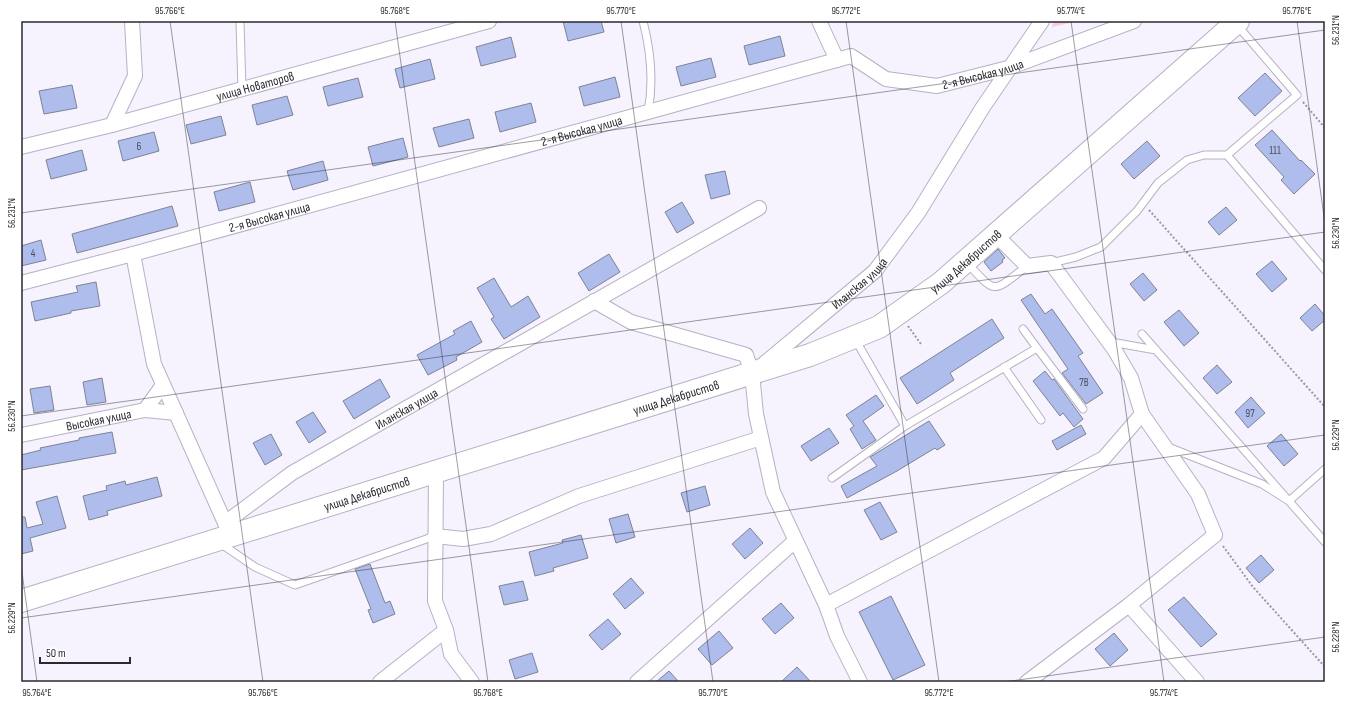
<svg xmlns="http://www.w3.org/2000/svg" width="1346" height="703" viewBox="0 0 1346 703" font-family="'Sofia Sans Condensed',sans-serif">
<style>
.green{fill:#faccd7}
.building{fill:#aebdec;stroke:#7d8394}
.lines{fill:none;stroke-linecap:round;stroke-linejoin:round}
.lane-casing{stroke:#b8b1c3;stroke-width:9}
.street-casing{stroke:#b8b1c3;stroke-width:16}
.primary-casing{stroke:#b8b1c3;stroke-width:24}
.path{stroke:#9b98a2;stroke-width:2;stroke-dasharray:2 2;stroke-linecap:butt}
.lane{stroke:#fff;stroke-width:7}
.street{stroke:#fff;stroke-width:14}
.primary{stroke:#fff;stroke-width:22}
.ticks{fill:none;stroke:#2b2930;stroke-width:1;stroke-opacity:0.45}
.labels{text-anchor:middle;stroke-width:3.5;stroke-linejoin:round;paint-order:stroke}
.number-label{font-size:11px;fill:#4c4e5f}
.street-label{font-size:13px;fill:#2b2930;stroke:#fff}
.neatline{fill:none;stroke:#2b2930;stroke-width:1.5}
.ticks-label{font-size:10px;text-anchor:middle;fill:#2b2930}
</style>
<rect width="100%" height="100%" fill="#f6f2fe"/>
<path class="green" d="M1054 21H1078L1052 27Z"/>
<path class="building" d="M563 21H601L604 32 568 41Z
M780 36 785 56 749 65 744 46Z
M511 37 516 57 481 66 476 47Z
M711 58 716 77 681 86 676 67Z
M430 59 435 79 400 88 395 69Z
M1265 73 1282 91 1255 116 1238 98Z
M615 77 620 97 584 106 579 87Z
M358 78 363 97 328 106 323 87Z
M72 85 77 108 44 114 39 91Z
M287 96 293 115 257 125 252 105Z
M531 103 536 122 500 132 495 112Z
M221 116 226 135 191 144 186 125Z
M469 119 474 138 439 147 433 128Z
M1272 130 1300 161 1301 160 1315 174 1294 194 1281 180 1284 177 1255 145Z
M154 132 159 151 123 161 118 141Z
M403 138 408 157 373 166 368 147Z
M1147 141 1160 156 1134 179 1121 164Z
M82 150 87 170 51 179 46 160Z
M323 161 328 180 293 190 287 171Z
M725 171 730 194 711 199 705 175Z
M250 182 255 202 219 211 214 192Z
M682 202 694 223 677 233 665 212Z
M172 206 178 226 77 253 72 234Z
M1226 207 1237 220 1219 235 1208 222Z
M41 240 46 260 21 266V246Z
M998 249 1005 258 1002 260 1003 262 991 271 984 262Z
M609 254 620 272 589 291 578 273Z
M1272 261 1287 279 1272 292 1256 274Z
M1143 273 1157 290 1144 301 1130 284Z
M494 278 511 307 528 296 540 317 504 339 491 319 494 317 477 288Z
M96 282 100 306 71 311V313L35 321 31 302 78 292 76 286Z
M1031 294 1045 314 1052 309 1083 353 1078 356 1103 393 1086 404 1062 373 1068 369 1021 300Z
M1315 304 1325 316V320L1312 331 1300 318Z
M1179 310 1199 333 1184 346 1164 322Z
M992 319 1004 338 950 373 954 380 917 404 900 378Z
M471 321 482 342 456 357 457 360 428 375 417 355 455 334 453 331Z
M1217 365 1232 382 1217 394 1203 378Z
M1045 371 1052 380 1054 379 1083 419 1074 427 1063 413 1060 416 1033 381Z
M102 378 106 402 87 405 83 382Z
M380 379 390 397 354 419 343 401Z
M50 386 54 410 34 413 30 389Z
M876 395 884 406 863 421 876 440 862 449 850 429 854 426 846 415Z
M1251 397 1265 413 1248 428 1235 412Z
M313 412 326 432 309 443 296 422Z
M929 421 945 445 937 450 935 448 897 471 847 498 841 486 877 466 870 457Z
M1081 425 1086 434 1057 450 1052 441Z
M829 428 839 443 811 461 801 446Z
M112 432 116 453 21 470V455L41 450 40 448 79 440V438Z
M271 434 282 455 265 465 253 443Z
M1281 434 1298 454 1284 466 1267 446Z
M157 477 162 496 107 511 108 515 89 520 83 496 107 490 106 486 125 481 126 485Z
M705 486 710 505 687 512 681 493Z
M57 496 66 528 30 538 33 551 21 554V517H25L27 528 43 524 36 502Z
M880 502 897 532 881 540 864 510Z
M628 514 635 537 616 543 609 519Z
M750 528 763 543 745 559 732 544Z
M581 535 588 558 553 568 554 571 535 576 529 552 563 543 562 540Z
M1261 555 1274 570 1259 583 1246 568Z
M370 564 385 603 390 601 395 614 373 623 368 610 371 609 355 569Z
M631 578 644 593 625 609 613 594Z
M523 581 528 600 504 605 499 586Z
M891 596 925 665 893 680 859 612Z
M1184 597 1217 634 1201 647 1168 610Z
M781 603 794 618 775 634 762 619Z
M608 619 621 634 602 650 589 635Z
M719 631 733 648 712 665 698 649Z
M1114 633 1128 650 1110 666 1095 649Z
M532 653 538 672 515 679 509 660Z
M797 667 811 682H781Z
M669 671 679 682H656Z"/>
<g class="lines">
<g class="lane-casing">
<path id="lane" d="M240 21 242 90
M643 21C651 52 654 81 648 112
M1227 155 1325 270
M967 263C997 295 992 293 1027 266
M1051 263 1076 257 1101 247 1137 211 1158 183 1187 160 1204 155H1227L1297 95 1237 25
M1023 329 1037 348
M1142 334 1325 542
M855 339 905 426 1037 348 1083 409
M1111 342 1156 350
M1004 367 1041 420
M1168 447 1262 484 1289 501 1325 469
M832 478 905 426
M220 543 255 567 295 585 435 536"/>
</g>
<g class="street-casing">
<g id="street">
<path d="M819 21 837 60"/>
<path d="M112 125 135 76 132 21"/>
<path id="s1" d="M21 147 112 125 489 21"/>
<path d="M996 235 1027 266 1051 263 1114 349 1131 378 1142 414"/>
<path d="M133 254 154 364 229 532"/>
<path id="s2" d="M21 283 133 254 851 56 886 79 937 86 1008 68 1134 21"/>
<path d="M594 301 631 322 746 355 752 373 756 414 773 492 826 605 837 636 860 682"/>
<path id="s3" d="M760 367 875 271 918 213 983 107 1042 21"/>
<path d="M145 410 163 385"/>
<path id="s4" d="M21 435 145 410 176 413"/>
<path d="M436 472 435 601 446 630 451 654 472 682"/>
<path id="s5" d="M225 523 292 473 759 208"/>
<path d="M435 536 463 539 491 534 579 496 761 438"/>
<path d="M826 605 1104 458 1142 414 1198 494 1215 535 1129 605 1027 682"/>
<path d="M1129 605 1197 682"/>
<path d="M380 682 446 630"/>
<path d="M637 682 795 541"/>
</g>
</g>
<g class="primary-casing">
<g id="primary">
<path id="s6" d="M21 601 810 355 879 327 941 283 1238 21"/>
</g>
</g>
<path class="path" d="M1303 102 1325 128
M1149 210 1325 407
M908 326 921 344
M1223 546 1253 587 1325 667"/>
<use href="#lane" class="lane"/>
<use href="#street" class="street"/>
<use href="#primary" class="primary"/>
</g>
<path class="ticks" d="M170 21 263 682M395 21 488 682M621 21 713 682M846 21 939 682M1071 21 1164 682M1297 21 1325 224M21 213 1325 30M21 416 1325 232M21 565 37 682M21 618 1325 435M1004 682 1325 637"/>
<g class="labels">
<g class="number-label">
<text x="139" y="150">6</text>
<text x="1275" y="154">111</text>
<text x="33" y="257">4</text>
<text x="1084" y="386">7В</text>
<text x="1250" y="417">97</text>
</g>
<g class="street-label">
<text dy="5" stroke="none"><textPath href="#s2" startOffset="1001">2-я Высокая улица</textPath></text>
<text dy="5" stroke="none"><textPath href="#s1" startOffset="242">улица Новаторов</textPath></text>
<text dy="5" stroke="none"><textPath href="#s2" startOffset="581">2-я Высокая улица</textPath></text>
<text dy="5" stroke="none"><textPath href="#s2" startOffset="257">2-я Высокая улица</textPath></text>
<text dy="5" stroke="none"><textPath href="#s6" startOffset="1010">улица Декабристов</textPath></text>
<text dy="5" stroke="none"><textPath href="#s3" startOffset="130">Иланская улица</textPath></text>
<text dy="5" stroke="none"><textPath href="#s6" startOffset="686">улица Декабристов</textPath></text>
<text dy="5" stroke="none"><textPath href="#s5" startOffset="215">Иланская улица</textPath></text>
<text dy="5" stroke="none"><textPath href="#s4" startOffset="79">Высокая улица</textPath></text>
<text dy="5" stroke="none"><textPath href="#s6" startOffset="362">улица Декабристов</textPath></text>
</g>
</g>
<rect width="1346" height="703" fill="none" stroke="#ffffff" stroke-width="44"/>
<path d="M40 657v6h90v-6" fill="none" stroke="#2b2930" stroke-width="2"/>
<text x="46" y="657" font-size="12" fill="#2b2930" stroke="#ffffff" stroke-width="3" paint-order="stroke">50 m</text>
<rect x="22" y="22" width="1302" height="659" class="neatline"/>
<g class="ticks-label">
<text x="170" y="14">95.766°E</text>
<text x="395" y="14">95.768°E</text>
<text x="621" y="14">95.770°E</text>
<text x="846" y="14">95.772°E</text>
<text x="1071" y="14">95.774°E</text>
<text x="1297" y="14">95.776°E</text>
<text transform="translate(1335 30) rotate(-90)" y="4">56.231°N</text>
<text transform="translate(11 213) rotate(-90)" y="4">56.231°N</text>
<text transform="translate(1335 233) rotate(-90)" y="4">56.230°N</text>
<text transform="translate(11 416) rotate(-90)" y="4">56.230°N</text>
<text transform="translate(1335 435) rotate(-90)" y="4">56.229°N</text>
<text transform="translate(11 618) rotate(-90)" y="4">56.229°N</text>
<text transform="translate(1335 637) rotate(-90)" y="4">56.228°N</text>
<text x="37" y="696">95.764°E</text>
<text x="263" y="696">95.766°E</text>
<text x="488" y="696">95.768°E</text>
<text x="713" y="696">95.770°E</text>
<text x="939" y="696">95.772°E</text>
<text x="1164" y="696">95.774°E</text>
</g>
</svg>
